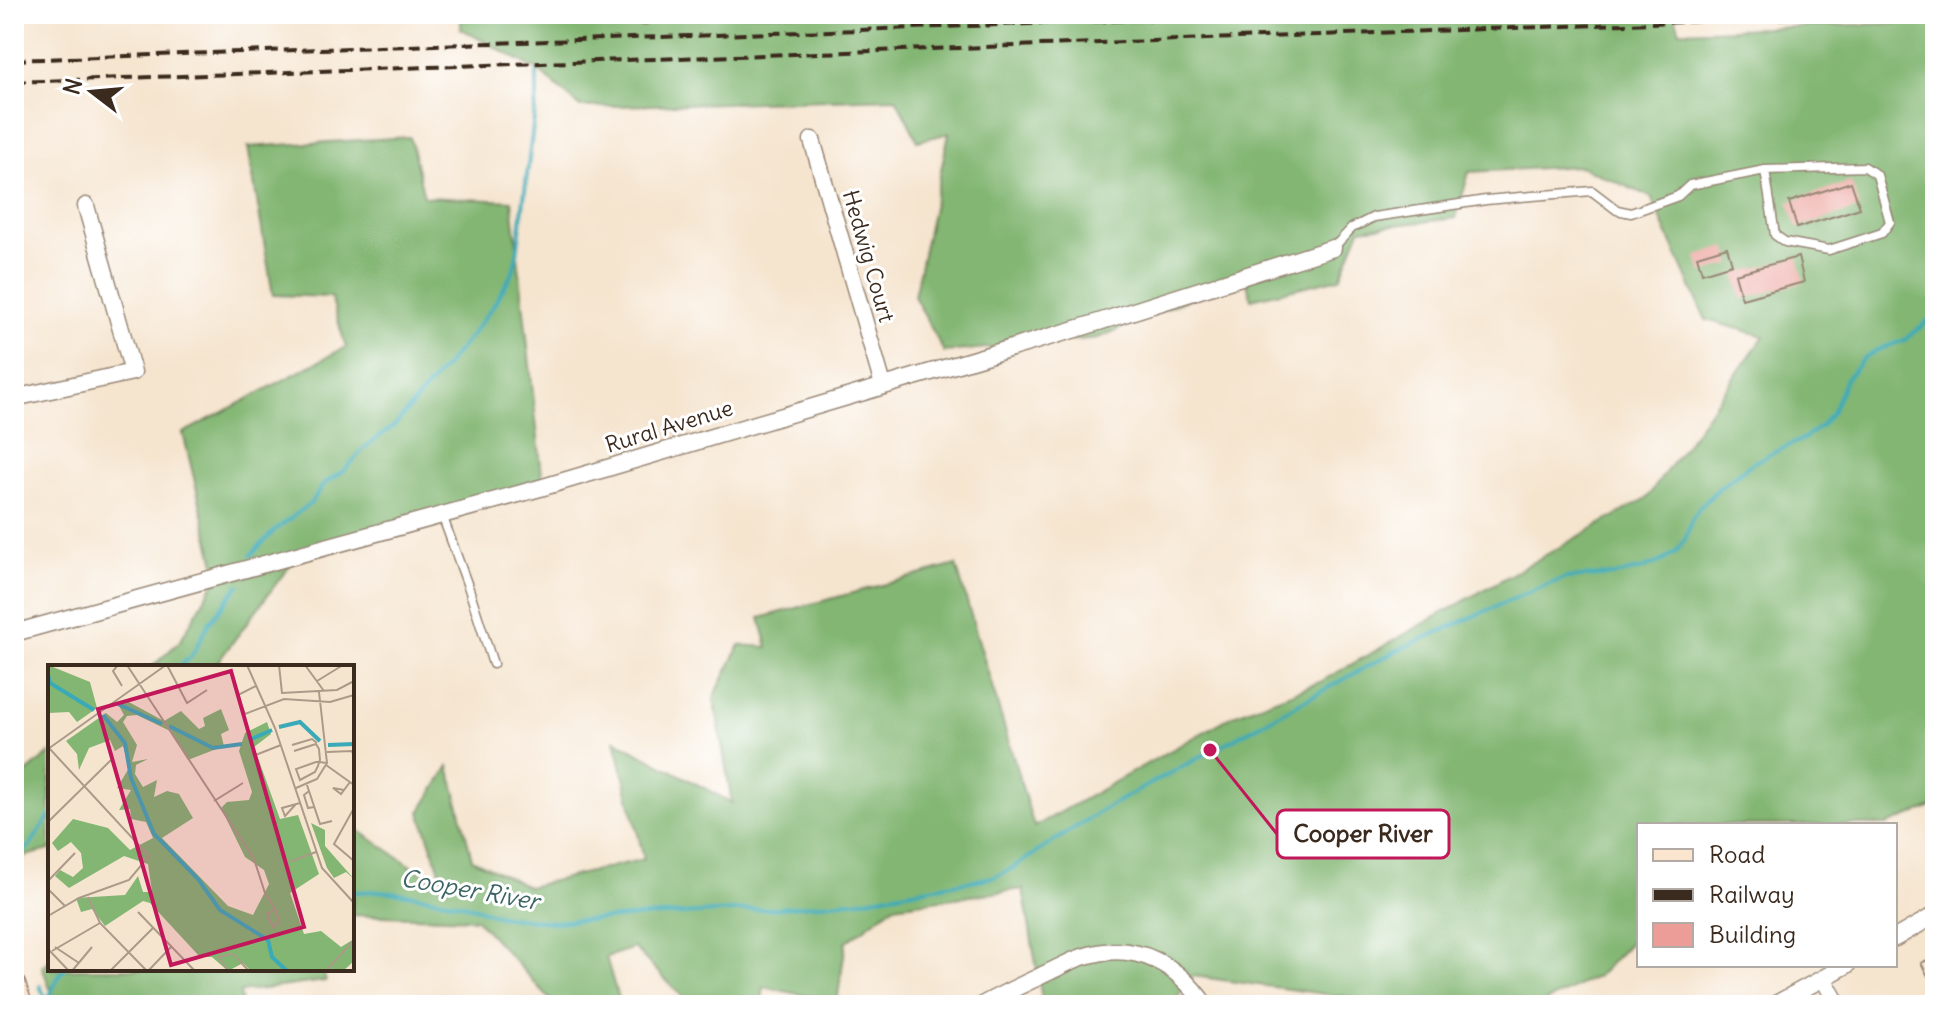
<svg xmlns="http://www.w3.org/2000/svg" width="1949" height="1019" viewBox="0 0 1949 1019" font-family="Delius,sans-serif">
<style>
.forest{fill:#82b672;stroke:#5e7048;stroke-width:2}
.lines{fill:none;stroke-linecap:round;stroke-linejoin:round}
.stream{stroke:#3aaab8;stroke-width:4}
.building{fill:#ec9d97}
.lane-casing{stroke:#988776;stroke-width:11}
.street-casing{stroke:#988776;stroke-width:19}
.secondary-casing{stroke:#988776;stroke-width:25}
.lane{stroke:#fff;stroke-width:8}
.street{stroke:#fff;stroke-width:16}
.secondary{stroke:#fce5cf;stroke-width:22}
.rail{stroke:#3b2a1e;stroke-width:4;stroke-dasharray:12 6;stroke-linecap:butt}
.labels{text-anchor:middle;stroke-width:6;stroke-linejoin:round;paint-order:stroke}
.street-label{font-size:22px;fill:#3b2a1e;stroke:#fff}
.water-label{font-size:24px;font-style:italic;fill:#3b6463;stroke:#fff}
.inset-river{fill:none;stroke:#3aaab8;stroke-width:4}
.inset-road{fill:none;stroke:#ab9a88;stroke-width:2}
.view{fill:#c2185b;fill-opacity:0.15;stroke:#c2185b;stroke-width:4}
.inset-edge{fill:none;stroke:#3b2a1e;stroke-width:4}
.leader{fill:none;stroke:#c2185b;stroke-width:3}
.callout-dot{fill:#c2185b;stroke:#fff;stroke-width:3}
.callout{fill:#fff;stroke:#c2185b;stroke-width:3}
.callout-label{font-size:24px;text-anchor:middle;font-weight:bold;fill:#3b2a1e}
</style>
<rect width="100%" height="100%" fill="#fff"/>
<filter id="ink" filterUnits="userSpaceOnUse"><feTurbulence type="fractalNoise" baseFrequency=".0125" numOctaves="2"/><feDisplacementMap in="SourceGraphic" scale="16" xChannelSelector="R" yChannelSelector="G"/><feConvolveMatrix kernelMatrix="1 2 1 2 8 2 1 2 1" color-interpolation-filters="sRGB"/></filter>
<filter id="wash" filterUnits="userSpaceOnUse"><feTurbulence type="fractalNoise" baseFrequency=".006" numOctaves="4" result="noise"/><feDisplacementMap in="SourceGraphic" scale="32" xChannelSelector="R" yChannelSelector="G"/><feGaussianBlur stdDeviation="1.8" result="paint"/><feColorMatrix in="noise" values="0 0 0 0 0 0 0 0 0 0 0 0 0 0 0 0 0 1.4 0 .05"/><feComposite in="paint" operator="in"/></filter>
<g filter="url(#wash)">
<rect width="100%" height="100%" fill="#f5e4ce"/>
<path class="forest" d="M461 14H1674L1680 31 1935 22V806L1887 825H1639V933L1598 976 1539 1005H1404L1193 976 1172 1005H1043L1023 889 894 906 846 942 837 1002 764 987 761 1005H691L634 948 606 957 620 1005H555L476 919 352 915V826L446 889 420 812 449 766 472 859 528 887 644 859 615 740 732 803 714 697 740 645 768 647 760 618 956 565 1034 827 1236 714 1320 682 1647 498 1764 336 1706 320 1651 197 1580 166 1469 172 1456 218 1360 229 1340 278 1251 299 1246 278 1188 299 1098 338 944 352 914 296 949 133 918 141 896 98 581 107 539 71 461 29Z
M410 137 424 197 512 201 543 484 299 553 220 659 212 667H152L180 641 218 576 183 433 346 347 331 297 273 295 248 147Z
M50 753V850L18 858 14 854V783Z
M50 961V969H322L326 981 240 992 241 1005H56L42 966Z"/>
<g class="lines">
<path class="stream" d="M251 555 275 530 311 503 324 484 345 470 364 448 395 425 466 342 493 306 513 272 517 255 537 94V73
M178 667 191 657 209 623 239 585
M14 858 29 847 50 815
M352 892 381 891 414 895 463 904 499 916 551 922 781 908 861 900 994 877 1011 869 1104 809 1396 651 1531 591 1566 578 1615 575 1640 570 1662 561 1675 553 1686 538 1691 521 1700 507 1718 489 1754 462 1805 438 1821 426 1833 411 1846 379 1864 358 1877 350 1905 340 1935 315
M40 986 47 1001
M45 1005 60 974 65 969"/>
</g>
<g id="blocks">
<path class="building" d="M1851 182 1860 208 1797 228 1789 202Z
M1727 247 1732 264 1702 273 1697 256Z
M1798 257 1804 282 1742 299 1735 274Z
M1935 956V989L1921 963Z"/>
</g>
</g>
<g filter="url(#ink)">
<use href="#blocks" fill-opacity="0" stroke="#988776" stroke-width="2"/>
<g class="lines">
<g class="lane-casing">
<path id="lane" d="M1333 248 1352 228 1374 217 1486 200 1592 191 1617 210 1631 213 1678 196 1690 185 1765 170 1865 167 1877 175 1890 222 1882 233 1829 250 1785 242 1775 235 1765 170
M442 515 469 589 493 664"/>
</g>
<g class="street-casing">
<path id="street" d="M642 14 643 17
M812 140 883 385
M14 398 133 372 86 206
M14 633 540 488 1086 326 1333 248
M1895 938 1935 915
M1823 978 1838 1005
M982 1005C1004 993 1026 983 1049 972 1062 966 1075 958 1089 955 1138 942 1178 965 1205 1005
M1774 1005 1847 965"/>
</g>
<g class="secondary-casing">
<path id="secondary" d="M14 985 21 1005"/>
</g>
<use href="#lane" class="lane"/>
<use href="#street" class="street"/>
<use href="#secondary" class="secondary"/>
<path class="rail" d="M14 60 1307 14
M14 82 1902 14"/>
</g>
</g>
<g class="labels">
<g class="street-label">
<text transform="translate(869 256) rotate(74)" y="8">Hedwig Court</text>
<text transform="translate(669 426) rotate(-17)" y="8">Rural Avenue</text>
</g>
<g class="water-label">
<text transform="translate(470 890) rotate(10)" y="8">Cooper River</text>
</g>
</g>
<g transform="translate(48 665)">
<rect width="306" height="306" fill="#f5e4ce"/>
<path d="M0 0 42 17 49 43 29 57 21 47 0 48ZM77 35 116 56 133 46 151 64 157 61 155 53 173 44 181 65 173 69 176 81 140 95 122 66 89 50 79 51 75 57 89 80 84 97 100 94 88 100 87 109 95 122 109 115 106 132 119 126 131 129 145 153 114 173 180 241 205 250 221 219 216 205 197 192 173 143 179 137 201 135 204 127 191 86 197 68 219 57 223 69 206 82 232 154 250 150 271 209 242 228 256 269 273 266 293 282 306 274V296L295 306H203L195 298 180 306 164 292H152L102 238 95 236 57 261 44 244 33 247 28 233 77 230 90 211 95 227H104L100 199 76 191 21 223 7 211 12 205 25 212 35 203 33 188 23 177 10 186 4 178 25 154 60 163 82 185 105 173 98 157 83 154 82 144 71 145 83 125 69 123 81 103 75 81 67 86 62 75 41 83 31 105 29 89 18 76 58 48 69 57 76 50 71 41ZM263 158 277 165V181L306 214 298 207 286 213 279 203Z" fill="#82b672"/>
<path class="inset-river" d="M0 10 2 18 46 45M70 39 114 59M55 50 77 78 83 113 106 169 150 214 172 245 220 275 224 292 239 306M121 61 165 83 194 79M231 62 252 57 272 76M201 75 224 65M280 80 306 79"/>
<path class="inset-road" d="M70 0 65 6 74 21M79 0 206 194 217 228 227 244 231 257 225 262 219 249 227 244M119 0 139 38 159 25M199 0 227 63 274 203 306 238M231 0 234 28 289 25 306 16M257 0 276 26M269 16 295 0M192 36 190 30 208 21M193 39 197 49 236 34 282 37 306 30M244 80 264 74 269 78M0 84 118 0M246 86 268 79 271 84 272 95 271 97 270 101 267 107 252 115 248 104 268 97H271L279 98M279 87 304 86 306 92M205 91 233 80M278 100 306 120M259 120 272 159 284 156M248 123 269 114 279 98 271 27M296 125 285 123 293 129 302 117M261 126 256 130 260 143 266 142M166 136 195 118M248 139 237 151 234 143 252 138M306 143 286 179 306 196M0 157 63 95M241 197 268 187M0 216 27 188M0 224 17 241M40 232 52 258 99 306M90 247 147 306M0 251 31 233 81 215 101 191 1 83M7 282 31 298M0 284 21 306M4 286 52 258M24 306 44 282M62 306 105 263M100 306 123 282M180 306 171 292 185 289 201 306M278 306 306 275"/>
<path class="view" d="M183 6 256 262 123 300 50 44Z"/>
<rect width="306" height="306" class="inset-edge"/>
</g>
<path class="leader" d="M1210 750L1277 834"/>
<circle class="callout-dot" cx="1210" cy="750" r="8"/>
<rect class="callout" x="1277" y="810" width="172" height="48" rx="8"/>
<g class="callout-label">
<text x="1363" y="842">Cooper River</text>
</g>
<rect width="1949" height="1019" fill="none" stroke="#fff" stroke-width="48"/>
<rect x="1637" y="823" width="260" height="144" fill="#ffffff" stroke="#b1aaa5" stroke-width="2"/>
<rect x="1653" y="849" width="40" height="12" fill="#fce5cf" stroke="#b1aaa5" stroke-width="2"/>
<text x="1709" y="863" font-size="24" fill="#3b2a1e">Road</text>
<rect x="1653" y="889" width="40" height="12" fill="#3b2a1e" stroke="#b1aaa5" stroke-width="2"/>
<text x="1709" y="903" font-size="24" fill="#3b2a1e">Railway</text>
<rect x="1653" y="923" width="40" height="24" fill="#ec9d97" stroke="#b1aaa5" stroke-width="2"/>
<text x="1709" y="943" font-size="24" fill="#3b2a1e">Building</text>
<g transform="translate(92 92) rotate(286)" stroke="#ffffff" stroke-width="6" paint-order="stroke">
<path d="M0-6L14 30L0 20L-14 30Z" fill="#3b2a1e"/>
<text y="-12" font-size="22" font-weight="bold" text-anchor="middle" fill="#3b2a1e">N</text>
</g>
</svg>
